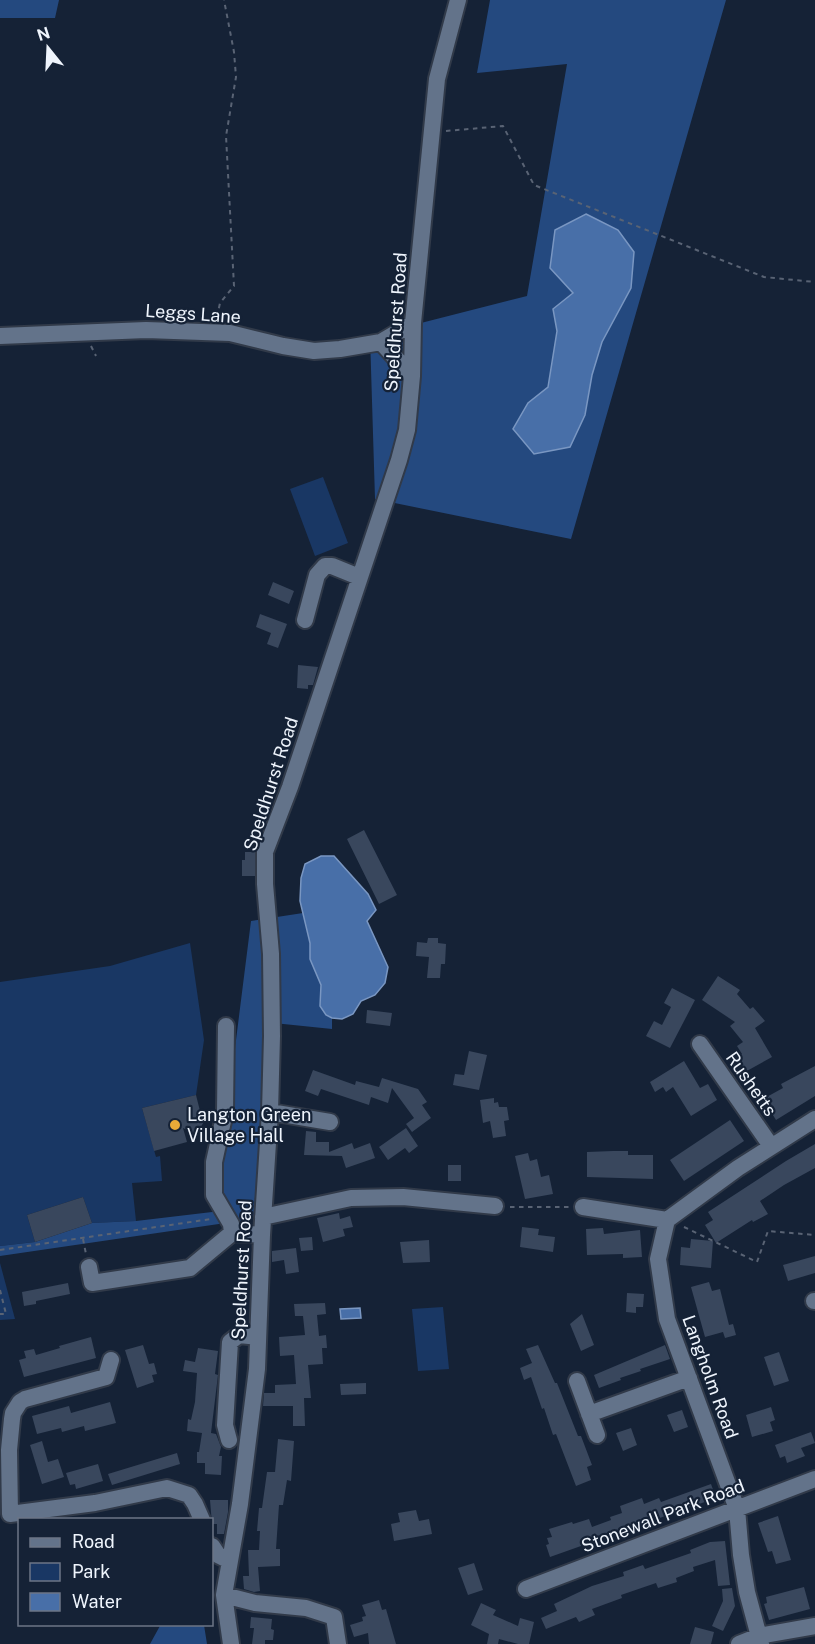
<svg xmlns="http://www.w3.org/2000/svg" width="815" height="1644" viewBox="0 0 815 1644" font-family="'Public Sans',sans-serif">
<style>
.green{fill:#193764}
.forest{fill:#24497f}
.water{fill:#486fa8;stroke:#7a97c2;stroke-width:1.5}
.building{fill:#39475d}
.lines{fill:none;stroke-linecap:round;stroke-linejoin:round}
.minor-casing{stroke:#313a49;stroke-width:20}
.path{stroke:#596374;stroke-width:2;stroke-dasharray:4.5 4.5;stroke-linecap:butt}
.minor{stroke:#63738a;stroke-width:16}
.poi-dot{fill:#e9aa38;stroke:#152236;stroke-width:2}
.labels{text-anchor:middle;stroke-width:4.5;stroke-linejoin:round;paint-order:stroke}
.street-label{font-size:18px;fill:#eff5fd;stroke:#152236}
.poi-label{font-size:18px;fill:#eff5fd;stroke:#152236;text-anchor:start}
</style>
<rect width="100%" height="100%" fill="#152236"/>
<path class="green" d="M323 477 348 543 315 556 290 489Z
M190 943 204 1040 196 1095 142 1108 156 1157 160 1156 162 1181 132 1183 136 1221 92 1223 83 1197 27 1215 35 1242 0 1246V982L110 966Z
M0 1263 15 1319 0 1320Z
M443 1307 449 1369 418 1371 412 1309Z"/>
<path class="forest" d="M0 0H59L55 18H0Z
M490 0H726L571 539 375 499 370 336 527 296 567 64 477 73Z
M303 913 310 943V959L321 985 320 1006 326 1015 332 1018V1029L264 1022 263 1111 253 1219 0 1256V1246L35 1242 92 1223 136 1221 229 1210 222 1193 220 1163 232 1113 235 1048 251 921Z
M161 1624 204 1625 207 1644H150Z"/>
<path class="water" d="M586 214 618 230 634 252 631 288 602 342 592 375 585 415 570 447 534 454 513 429 528 403 548 387 557 331 553 309 573 293 550 268 555 230Z
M321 856H334L368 894 376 910 367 921 388 967 385 983 375 995 361 1001 353 1014 342 1019 332 1018 326 1015 320 1006 321 985 310 959V943L300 901 301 878 305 864Z
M360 1308 361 1318 341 1319 340 1309Z"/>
<path class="building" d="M273 582 294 591 289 604 268 595Z
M260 614 287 624 278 648 267 644 271 633 256 627Z
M298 665 318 667 313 685H308V689L297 688Z
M364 830 397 895 379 904 347 839Z
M245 852H255V876H242V860H245Z
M428 938H438V943L446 944 445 964H441L440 978H427L429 957 416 956 417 942 427 943Z
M718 976 740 990 737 994 750 1009 753 1007 765 1021 755 1028 772 1057 745 1072 736 1057 742 1054 737 1046 743 1042 730 1026 735 1022 702 1000Z
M672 988 695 1000 670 1048 646 1036 654 1021 662 1025 671 1007 664 1003Z
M367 1010 392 1013 390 1026 366 1023Z
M469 1051 487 1055 479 1090 453 1085 455 1074 464 1075Z
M684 1061 700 1088 708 1084 717 1100 691 1116 673 1087 666 1092 663 1087 655 1092 650 1082Z
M815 1066V1096L776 1120 763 1099 783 1088 781 1084Z
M313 1070 355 1085 356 1081 379 1087 382 1078 418 1089 427 1102 422 1105 431 1118 412 1132 406 1124 414 1118 392 1088 388 1103 371 1097 369 1105 321 1089 318 1096 305 1091Z
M196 1095 203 1123 197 1135 183 1128 187 1142 154 1151 142 1108Z
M494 1098V1103L498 1102 499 1107H507L509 1120 504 1121 506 1136 493 1138 490 1121 483 1123 480 1100Z
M730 1120 744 1141 684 1181 670 1160Z
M406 1128 418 1146 409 1153 405 1148 388 1160 379 1147Z
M306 1131 316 1132V1142H329V1152L352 1143 354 1149 370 1143 375 1158 346 1168 342 1156 304 1155Z
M815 1144V1168L784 1185 760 1201 768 1214 753 1222 752 1220 716 1243 705 1225 713 1220 708 1212 786 1161Z
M613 1151H628V1155H653V1179L587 1177V1152Z
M528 1153 530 1161 537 1159 541 1177 549 1175 553 1194 525 1199 515 1156Z
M448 1165H461V1181H448Z
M83 1197 92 1223 35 1242 27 1215Z
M339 1213 340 1219 350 1216 353 1227 343 1229 345 1236 323 1242 317 1218Z
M522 1227 539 1229 538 1235 555 1237 553 1252 520 1247Z
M603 1228 604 1234 640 1230 642 1257 623 1258V1254L587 1255 586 1229Z
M312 1237 313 1250 301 1251 299 1238Z
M691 1239 713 1241 711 1268 680 1265 681 1247 690 1248Z
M429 1240 430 1262 403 1263 400 1242Z
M296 1248 299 1272 286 1274 284 1260 272 1262V1251Z
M815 1256V1273L788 1281 783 1265Z
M709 1282 712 1291 720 1289 729 1325 733 1324 736 1335 725 1338 723 1332 705 1337 691 1287Z
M68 1283 70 1294 36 1301V1304L24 1306 22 1292Z
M627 1293 644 1294 643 1307H636V1313L626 1312Z
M325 1303 326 1314 317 1315 319 1336 326 1335 327 1348H322L323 1364 308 1365 311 1398H304L305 1426H293V1406H263L264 1393H275V1385L296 1384 294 1355 280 1356 279 1337 305 1335 303 1316H295L294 1304Z
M582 1314 594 1345 581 1351 570 1324Z
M91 1337 96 1358 24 1377 19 1360 26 1358 24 1351 34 1349 36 1355 60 1348 59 1346Z
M143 1345 149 1364 154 1363 157 1374 152 1375 154 1382 137 1388 125 1350Z
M538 1345 555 1383H557L578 1436H581L592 1465 587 1467 591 1480 576 1486 556 1434 553 1435 544 1408 542 1409 531 1377 524 1380 520 1368 532 1363 526 1349Z
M665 1345 670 1359 640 1369 641 1371 620 1378 621 1380 599 1388 594 1375Z
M198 1348 218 1351 215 1374 218 1375 211 1433 216 1434 221 1447 219 1456H222L221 1475 205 1474V1463H197V1452H199L202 1433 187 1431 188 1419 191 1420 195 1402 197 1373 183 1371 185 1360 195 1362Z
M779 1352 789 1381 774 1386 764 1357Z
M366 1383V1394L341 1395 340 1384Z
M110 1402 116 1423 85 1431 84 1426 62 1432 61 1428 37 1434 32 1416 69 1406 71 1413Z
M771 1407 775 1420 770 1422 773 1431 752 1437 746 1415Z
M682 1410 688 1427 674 1432 667 1415Z
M631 1428 637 1445 623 1451 616 1433Z
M811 1432 815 1443 801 1448 805 1456 787 1463 785 1456 780 1458 775 1445Z
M278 1439 294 1441 291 1481 287 1480 283 1505H279L276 1549H280V1566L258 1567 260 1591 254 1592 244 1589 243 1576H249L248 1550H259L260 1531H257L259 1508H262L267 1472H275Z
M42 1441 48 1462 58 1459 64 1477 42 1484 30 1445Z
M177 1453 180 1464 112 1485 108 1474Z
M98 1464 103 1481 76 1489 75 1484 70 1485 66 1473Z
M711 1484 716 1498 550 1557 546 1545 549 1544 547 1538 552 1537 549 1529 572 1522 573 1524 589 1519 592 1527 611 1520 610 1517 622 1513 620 1506 642 1498 644 1504 659 1498 661 1502Z
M210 1500H228V1512L224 1534H217V1524H212Z
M416 1510 419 1521 429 1519 432 1534 394 1541 391 1524 400 1522 398 1513Z
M778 1516 791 1560 776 1564 772 1551 768 1552 758 1523Z
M725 1541 730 1585 718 1586 715 1560 693 1567 694 1571 676 1578 677 1582 658 1588 656 1583 621 1595 622 1598 592 1609 595 1615 579 1622 576 1617 546 1629 541 1618 557 1611 554 1604 592 1586 624 1576 623 1572 643 1565 645 1569 691 1553 690 1550 710 1542Z
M474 1563 483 1590 468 1595 458 1568Z
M804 1587 810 1609 769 1620 764 1604 767 1603 766 1597Z
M732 1588 735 1606 723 1631 712 1626 723 1601 722 1589Z
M379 1600 382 1610 386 1609 396 1644H369L368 1633 354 1637 350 1625 363 1621 362 1617 366 1616 362 1605Z
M481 1603 496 1610 493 1615 518 1626 520 1618 534 1622 529 1644H518L499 1639 498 1644H487L489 1634 471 1625Z
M251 1617 272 1619 271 1629 274 1630 273 1640H265V1644H252L254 1628H250Z
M695 1627 714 1632 711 1644H690Z"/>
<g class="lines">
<g class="minor-casing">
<path id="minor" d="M0 336 146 330 230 333 283 346 314 351 340 349 381 342 413 323
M381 342 412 376
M305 620 317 575 325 566H332L359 577
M226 1026 225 1112 214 1162V1195L231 1224 232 1233
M700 1044 771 1146
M270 1112 330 1122
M583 1207 667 1220
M263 1217 351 1198 403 1197 495 1206
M89 1267 92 1283 190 1268 232 1233 262 1235
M814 1301H815
M111 1360 106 1377 25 1399 20 1402 13 1413 12 1419 9 1450 10 1514 95 1503 167 1488 189 1495 195 1504 202 1520
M577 1381 597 1435
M589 1414 689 1378
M229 1440 225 1425 230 1342 239 1335 258 1337
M212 1546 218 1555 230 1561
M526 1589 815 1479
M224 1595 255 1603 306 1608 334 1617 338 1644
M231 1644 224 1595 240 1504 257 1369 262 1235 270 1112 272 1036 271 954 265 884V852L290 787 399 460 407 430 412 376 413 323 437 79 458 0
M739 1644 759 1636 815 1626
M761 1644 747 1592 741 1555 737 1509 667 1319 658 1259 667 1220 738 1168 815 1119"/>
</g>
<path class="path" d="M446 131 503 126 534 185 764 277 815 282
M217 317 220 303 234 286 226 136 236 77 234 52 224 0
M91 346 96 356
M510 1207H570
M684 1227 757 1262 768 1231 815 1235
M83 1239 86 1254
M0 1250 211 1219
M0 1290 6 1314H0"/>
<use href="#minor" class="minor"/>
</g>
<circle class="poi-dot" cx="175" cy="1125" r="6"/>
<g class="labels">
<g class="street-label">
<text transform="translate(193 314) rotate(4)" y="6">Leggs Lane</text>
<text transform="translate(396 322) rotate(-86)" y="6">Speldhurst Road</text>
<text transform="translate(271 784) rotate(-72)" y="6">Speldhurst Road</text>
<text transform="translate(751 1084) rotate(55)" y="6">Rushetts</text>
<text transform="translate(242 1270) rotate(-87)" y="6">Speldhurst Road</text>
<text transform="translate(710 1377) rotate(70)" y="6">Langholm Road</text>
<text transform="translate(663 1516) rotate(-21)" y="6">Stonewall Park Road</text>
</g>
<g class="poi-label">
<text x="187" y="1121">Langton Green<tspan x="187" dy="21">Village Hall</tspan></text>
</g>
</g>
<rect x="18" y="1518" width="195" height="108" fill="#152236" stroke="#6c7686" stroke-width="1.5"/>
<rect x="30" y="1538" width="30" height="9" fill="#63738a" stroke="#6c7686" stroke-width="1.5"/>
<text x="72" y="1548" font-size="18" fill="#eff5fd">Road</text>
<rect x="30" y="1563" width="30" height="18" fill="#193764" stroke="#6c7686" stroke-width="1.5"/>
<text x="72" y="1578" font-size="18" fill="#eff5fd">Park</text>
<rect x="30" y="1593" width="30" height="18" fill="#486fa8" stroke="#6c7686" stroke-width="1.5"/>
<text x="72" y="1608" font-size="18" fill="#eff5fd">Water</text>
<g transform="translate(48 48) rotate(342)" stroke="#152236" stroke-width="4.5" paint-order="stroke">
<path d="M0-4.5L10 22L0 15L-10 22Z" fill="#eff5fd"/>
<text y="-9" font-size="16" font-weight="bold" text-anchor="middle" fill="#eff5fd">N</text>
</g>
</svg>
